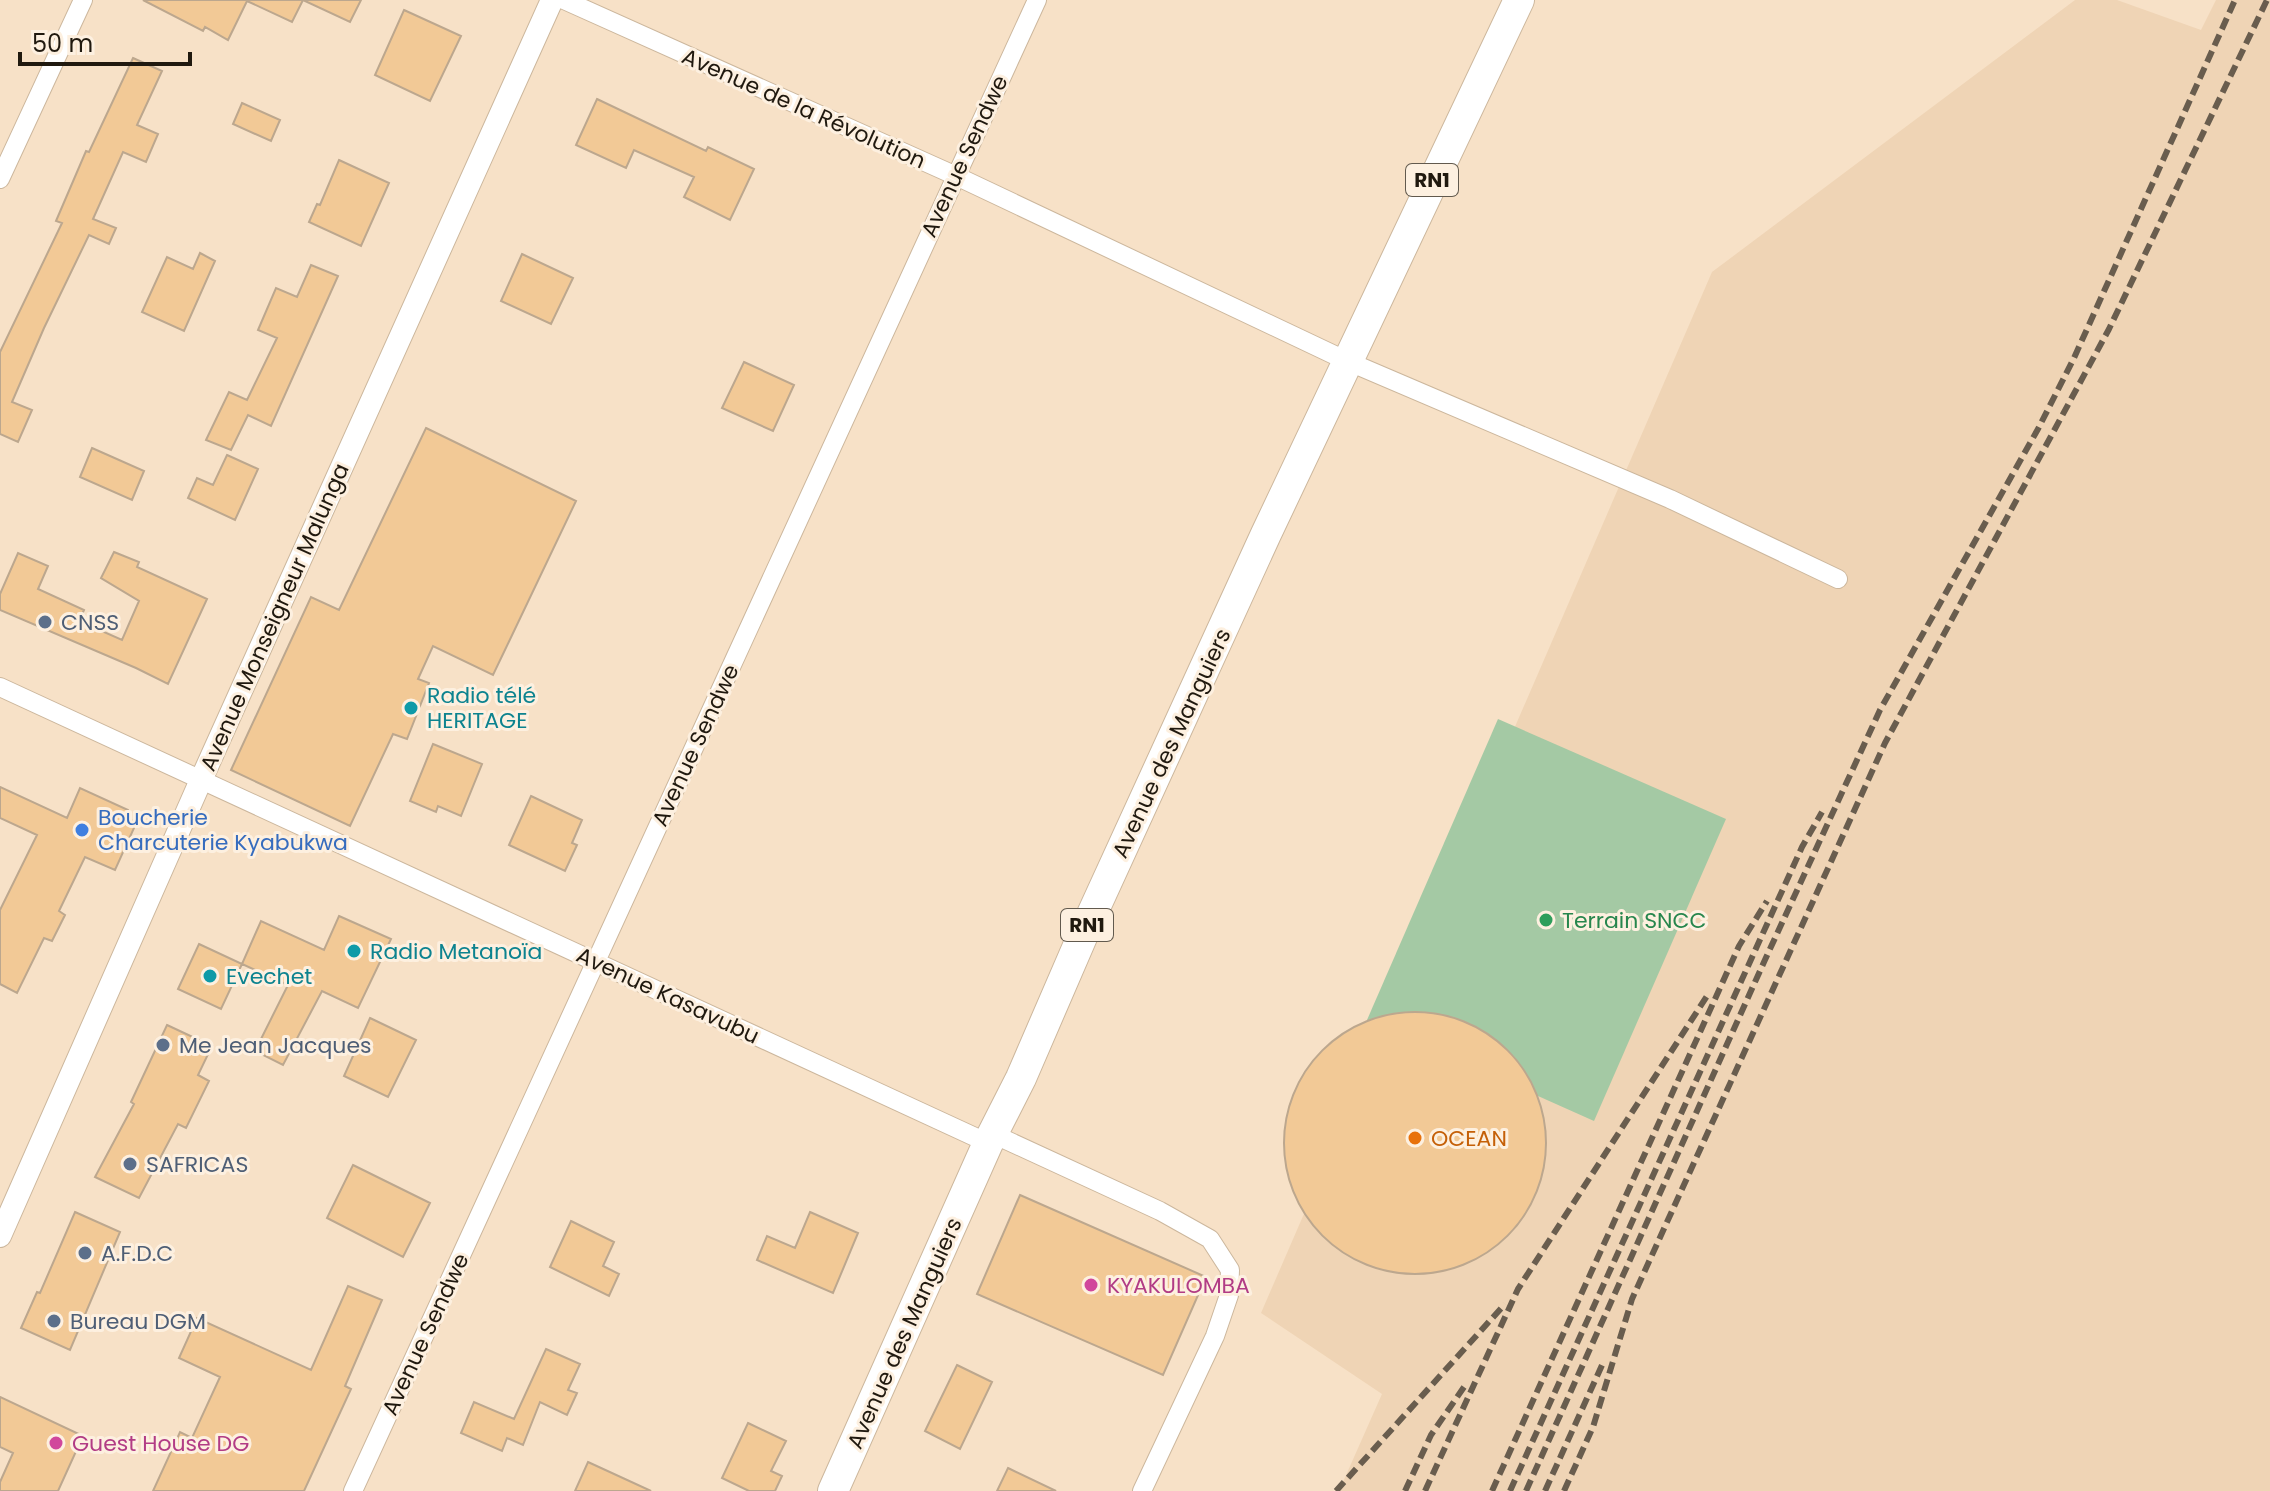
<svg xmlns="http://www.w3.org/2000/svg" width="2270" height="1491" viewBox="0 0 2270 1491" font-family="Poppins,sans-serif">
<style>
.built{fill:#efd4b5}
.green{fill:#a4c9a4}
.building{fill:#f2c996;stroke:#bca78e;stroke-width:2}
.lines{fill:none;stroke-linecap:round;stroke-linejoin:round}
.minor-casing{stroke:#ccb79d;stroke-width:20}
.tertiary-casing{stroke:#ccb79d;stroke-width:24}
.trunk-casing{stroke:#ccb79d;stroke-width:32}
.minor{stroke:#fff;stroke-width:18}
.tertiary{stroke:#fff;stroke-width:22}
.trunk{stroke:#fff;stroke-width:30}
.rail{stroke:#695d4e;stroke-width:6;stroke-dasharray:12 6;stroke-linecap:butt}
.service-dot{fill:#5c6f8a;stroke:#fdf0e0;stroke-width:3}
.culture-dot{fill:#0f9aa8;stroke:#fdf0e0;stroke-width:3}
.shop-dot{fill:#3f7fe0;stroke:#fdf0e0;stroke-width:3}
.leisure-dot{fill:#2e9e5b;stroke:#fdf0e0;stroke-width:3}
.food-dot{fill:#e8710a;stroke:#fdf0e0;stroke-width:3}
.hotel-dot{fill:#d1479c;stroke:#fdf0e0;stroke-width:3}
.labels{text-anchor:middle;stroke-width:6;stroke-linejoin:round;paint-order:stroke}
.shield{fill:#fdf0e0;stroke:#625a4e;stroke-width:2}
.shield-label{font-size:20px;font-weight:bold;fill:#20190f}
.street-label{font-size:22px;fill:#20190f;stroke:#fdf0e0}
.service-label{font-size:22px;fill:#4e5e75;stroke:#fdf0e0;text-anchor:start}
.culture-label{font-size:22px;fill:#0d838f;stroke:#fdf0e0;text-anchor:start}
.shop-label{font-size:22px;fill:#366cbe;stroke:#fdf0e0;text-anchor:start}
.leisure-label{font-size:22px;fill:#27864d;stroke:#fdf0e0;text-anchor:start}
.food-label{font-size:22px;fill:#c56008;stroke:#fdf0e0;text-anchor:start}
.hotel-label{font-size:22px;fill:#b23c85;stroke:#fdf0e0;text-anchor:start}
</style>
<rect width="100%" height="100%" fill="#f7e1c7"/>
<path class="built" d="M2075 0H2117L2201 30 2216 0H2270V1491H1339L1382 1394 1261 1313 1712 272Z"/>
<path class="green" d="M1498 719 1726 819 1594 1121 1367 1020Z"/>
<path class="building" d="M143 0H303L292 22 247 1 228 40 205 27 203 31Z
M303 0H361L350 22Z
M404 10 461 36 430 101 375 75Z
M133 58 162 71 137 125 158 134 146 162 123 152 93 219 116 228 109 244 89 235 44 328 12 402 32 410 18 442 0 434V352L62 223 56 221 86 151 89 152Z
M597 99 706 151 708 147 754 169 730 220 684 197 694 177 634 150 626 168 576 145Z
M242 103 280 120 271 141 233 124Z
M339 160 389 183 361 246 309 222 317 204 320 205Z
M200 253 215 261 184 331 142 312 167 257 193 269Z
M522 254 573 278 551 324 501 301Z
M311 265 338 276 271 426 248 415 231 450 206 440 229 392 247 400 277 338 258 330 276 288 297 297Z
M744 362 794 385 773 431 722 408Z
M426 428 576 501 493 675 433 646 418 679 429 683 407 739 393 734 350 826 231 770 311 597 339 610Z
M92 448 144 471 132 500 80 477Z
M227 455 258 469 235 520 188 498 197 478 213 485Z
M114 552 139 562 137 567 207 599 168 684 136 668 0 610V594L18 553 48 566 38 589 84 610 79 621 122 640 139 601 101 578Z
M433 744 482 764 461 816 438 806 436 812 410 801Z
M0 787 67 818 80 788 128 810 134 828 115 870 85 857 59 911 65 915 52 941 44 938 17 993 0 984V910L37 835 0 818Z
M531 796 582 820 572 843 577 845 565 871 509 845Z
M339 916 391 939 358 1008 322 991 283 1065 255 1051 288 985 242 964 261 921 324 950Z
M199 944 242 964 221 1009 178 989Z
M1284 1143a131 131 0 1 1 262 0a131 131 0 1 1-262 0Z
M370 1018 416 1040 388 1097 344 1076Z
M167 1025 212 1046 198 1075 209 1081 186 1128 178 1124 139 1198 95 1177 134 1104 131 1102Z
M353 1165 430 1203 403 1257 327 1218Z
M1020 1195 1206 1277 1163 1375 977 1294Z
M75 1212 120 1232 70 1350 21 1328 37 1292 40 1293Z
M810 1212 858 1233 833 1293 757 1260 767 1236 795 1248Z
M571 1221 614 1242 603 1266 619 1274 609 1296 550 1267Z
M348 1286 382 1300 345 1386 351 1389 304 1491H153L180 1432 192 1438 220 1377 179 1358 197 1318 311 1370Z
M546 1349 580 1364 568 1390 577 1393 567 1415 540 1402 523 1445 507 1438 502 1451 461 1433 474 1402 514 1419Z
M957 1365 992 1382 960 1449 925 1431Z
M0 1397 83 1436 58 1491H0V1482L13 1453 0 1447Z
M748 1423 786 1441 771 1471 782 1476 775 1491H749L722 1478Z
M588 1462 651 1491H575Z
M1008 1468 1056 1491H997Z"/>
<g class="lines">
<g class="minor-casing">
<path id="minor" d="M564 0 954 175 1347 361 1670 499 1838 579
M0 179 83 0
M0 687 988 1143
M993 1134 1160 1211 1210 1239 1230 1270 1229 1295 1215 1336 1142 1491
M353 1491 1037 0"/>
</g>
<g class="tertiary-casing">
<path id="tertiary" d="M0 1236 201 780 552 0"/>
</g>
<g class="trunk-casing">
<path id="trunk" d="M833 1491 988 1143 1021 1078 1088 923 1266 534 1519 0"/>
</g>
<use href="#minor" class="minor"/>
<use href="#tertiary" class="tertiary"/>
<use href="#trunk" class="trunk"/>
<path class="rail" d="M1336 1491 1505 1304
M1405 1491 1431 1435 1464 1387
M1425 1491 1518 1289 1707 996
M1492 1491 1739 946 1767 901
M1510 1491 1802 847 1822 812
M1526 1491 1764 962 1880 710 2038 429 2074 358 2235 0
M1545 1491 1603 1363
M1564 1491 1593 1427 1632 1299 1885 743 2109 329 2267 0"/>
</g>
<g class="service-dot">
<circle cx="45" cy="622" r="8"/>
<circle cx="163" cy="1045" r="8"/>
<circle cx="130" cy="1164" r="8"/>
<circle cx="85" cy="1253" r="8"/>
<circle cx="54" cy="1321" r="8"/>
</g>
<g class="culture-dot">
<circle cx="411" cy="708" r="8"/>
<circle cx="354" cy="951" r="8"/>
<circle cx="210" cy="976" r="8"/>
</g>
<circle class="shop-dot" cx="82" cy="830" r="8"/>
<circle class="leisure-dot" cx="1546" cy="920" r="8"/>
<circle class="food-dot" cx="1415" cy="1138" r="8"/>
<g class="hotel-dot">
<circle cx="1091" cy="1285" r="8"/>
<circle cx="56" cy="1443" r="8"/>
</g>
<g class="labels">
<g class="shield">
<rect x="1406" y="164" width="52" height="32" rx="6"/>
<rect x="1061" y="909" width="52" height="32" rx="6"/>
</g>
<g class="shield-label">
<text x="1432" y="187">RN1</text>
<text x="1087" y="932">RN1</text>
</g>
<g class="street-label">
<text transform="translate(804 108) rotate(24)" y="8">Avenue de la Révolution</text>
<text transform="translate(964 156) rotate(-65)" y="8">Avenue Sendwe</text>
<text transform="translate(274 617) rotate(-66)" y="8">Avenue Monseigneur Malunga</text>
<text transform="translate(1171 743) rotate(-65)" y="8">Avenue des Manguiers</text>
<text transform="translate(695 745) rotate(-65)" y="8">Avenue Sendwe</text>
<text transform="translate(668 995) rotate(25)" y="8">Avenue Kasavubu</text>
<text transform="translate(904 1333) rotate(-66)" y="8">Avenue des Manguiers</text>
<text transform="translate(425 1334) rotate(-65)" y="8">Avenue Sendwe</text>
</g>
<g class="service-label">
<text x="61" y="630">CNSS</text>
<text x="179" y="1053">Me Jean Jacques</text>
<text x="146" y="1172">SAFRICAS</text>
<text x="101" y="1261">A.F.D.C</text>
<text x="70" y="1329">Bureau DGM</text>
</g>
<g class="culture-label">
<text x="427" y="703">Radio télé<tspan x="427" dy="25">HERITAGE</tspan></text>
<text x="370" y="959">Radio Metanoïa</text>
<text x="226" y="984">Evechet</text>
</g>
<g class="shop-label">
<text x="98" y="825">Boucherie<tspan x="98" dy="25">Charcuterie Kyabukwa</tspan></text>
</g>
<g class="leisure-label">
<text x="1562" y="928">Terrain SNCC</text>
</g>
<g class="food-label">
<text x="1431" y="1146">OCEAN</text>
</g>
<g class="hotel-label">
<text x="1107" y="1293">KYAKULOMBA</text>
<text x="72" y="1451">Guest House DG</text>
</g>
</g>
<path d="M20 52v12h170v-12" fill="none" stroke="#20190f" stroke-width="4"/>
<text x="32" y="52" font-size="24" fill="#20190f" stroke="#fdf0e0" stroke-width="6" paint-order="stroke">50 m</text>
</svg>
